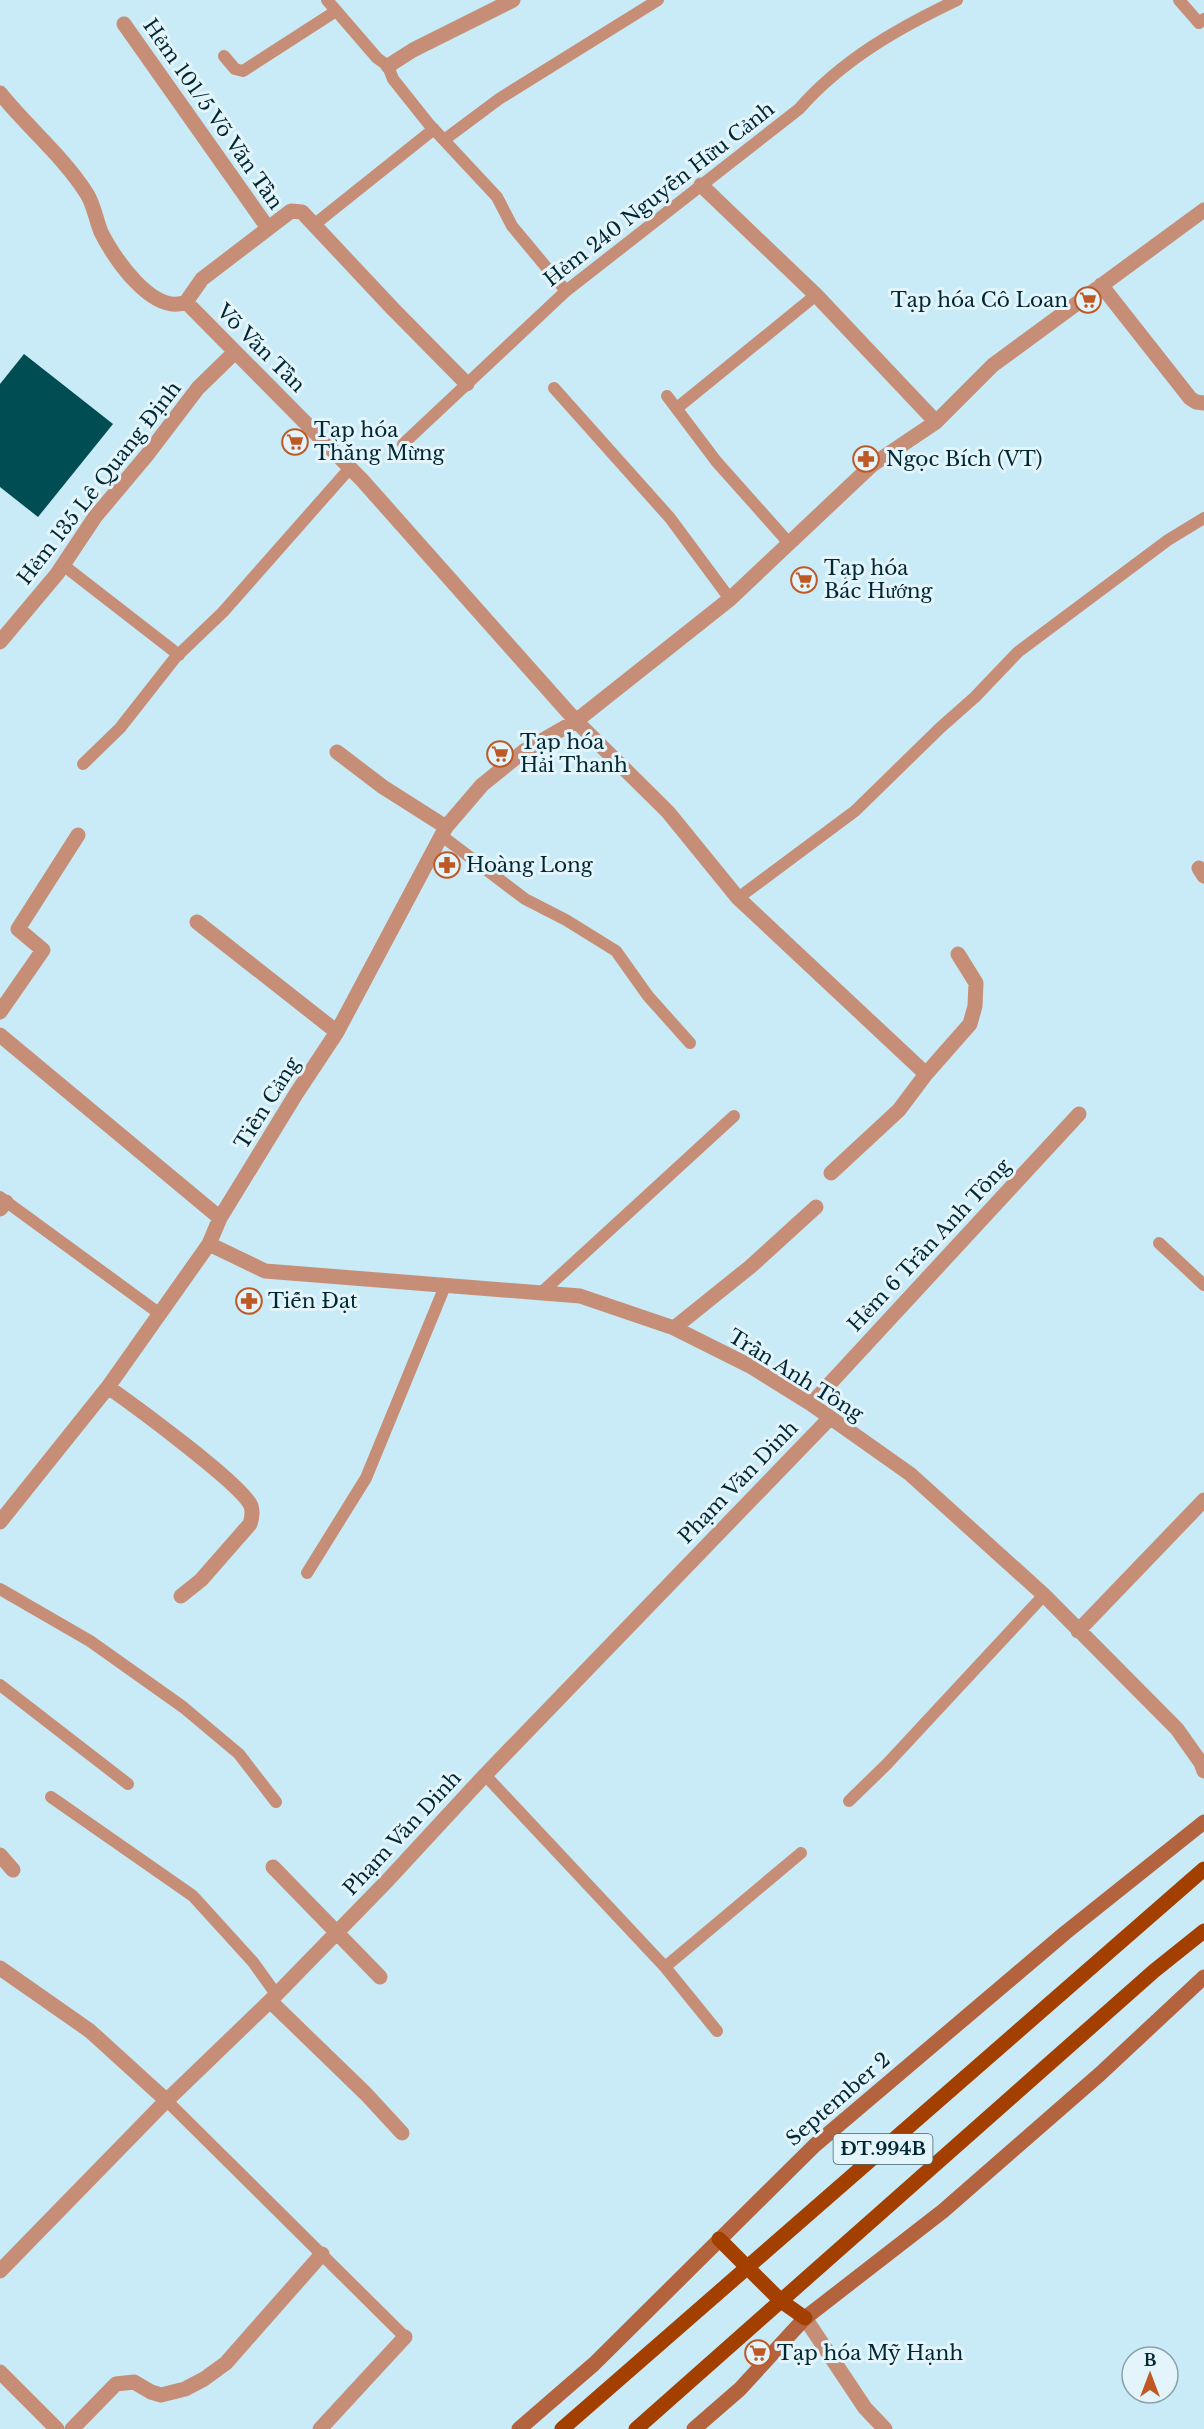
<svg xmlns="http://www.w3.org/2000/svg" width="1204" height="2429" viewBox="0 0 1204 2429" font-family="'Libre Baskerville',serif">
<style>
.building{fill:#004d54}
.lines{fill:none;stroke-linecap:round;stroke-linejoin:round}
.service{stroke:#c68e76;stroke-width:12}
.minor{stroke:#c68e76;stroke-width:15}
.secondary{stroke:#b3633d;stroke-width:15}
.primary{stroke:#a34000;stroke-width:15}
.labels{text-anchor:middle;stroke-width:6;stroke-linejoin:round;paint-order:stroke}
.shield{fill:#e3f4fb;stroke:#446470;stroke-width:1.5}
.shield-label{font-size:18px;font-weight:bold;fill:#002734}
.street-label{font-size:20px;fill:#002734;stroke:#e3f4fb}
.poi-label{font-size:20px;fill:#002734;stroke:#e3f4fb;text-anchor:start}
</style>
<rect width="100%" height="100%" fill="#c9eaf7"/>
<path class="building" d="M24 354 113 424 38 517 0 487V384Z"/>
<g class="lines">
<path class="service" d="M327 0 377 58 388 66 393 79 428 123 497 197 512 226 566 291
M1179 0 1199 23 1204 19
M224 56 235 69 243 71 336 11
M444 140 499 99 658 0
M315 224 434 129
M554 388 670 518 730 599
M667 396 716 461 789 543
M677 408 816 295
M403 444 566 291 799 109C842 60 898 28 957 0
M63 565 179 655
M83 764 120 728 175 658 223 612 350 468
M442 836 525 899 566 920 616 951 648 996 690 1043
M738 898 855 811 940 728 975 697 1018 652 1168 540 1204 518
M0 1197 160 1314
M1159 1243 1204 1285
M542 1292 734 1116
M307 1573 366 1478 445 1286
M0 1589 90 1641 183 1707 239 1754 276 1802
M0 1685 128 1784
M485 1775 665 1967 717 2031
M51 1797 193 1896 253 1962 276 1994
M849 1801 887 1764 1044 1595
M665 1967 801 1853
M167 2101 405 2337"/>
<path class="minor" d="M124 24 268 228
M388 66 413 50 513 0
M0 93C27 127 64 157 87 194 94 205 96 220 101 232 113 257 153 316 186 302L362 480 576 721 668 812 738 898 926 1074
M701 185 816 295 936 422
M1101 285 1190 398 1196 402 1204 403
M186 302 202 279 291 211 302 212 393 309 467 384
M0 642 57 574 95 517 147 455 198 388 235 352
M337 752 383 787 446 827
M1199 868 1204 876
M197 922 337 1032
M0 1012 43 950 18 929 78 835
M0 1035 220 1218
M831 1173 899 1110 926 1074 970 1024 975 1006 976 983 958 954
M0 1209 6 1202
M209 1244 265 1271 580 1296 674 1328 750 1366 811 1404 910 1474 1044 1595 1177 1729 1201 1763 1204 1771
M674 1328 750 1267 816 1207
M108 1387C132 1404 243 1485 251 1506 253 1512 252 1518 250 1524L201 1580 181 1596
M811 1404 1079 1114
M0 1522 108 1387 209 1244 220 1218 296 1094 337 1032 446 827 482 785 524 751 576 721 730 599 872 465 936 422 993 365 1204 210
M1078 1631 1204 1500
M0 1855 13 1870
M273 1867 380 1977
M0 1968 90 2031 167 2101
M270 2001 366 2094 402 2133
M0 2271 161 2106 270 2001 387 1881 485 1775 829 1419
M805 2318 865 2408 885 2429
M0 2372 57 2429
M72 2429 116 2384 134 2382 151 2392 161 2395 185 2389 204 2379 226 2363 322 2254
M320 2429 405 2337"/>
<path class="secondary" d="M519 2429 594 2364 815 2145 1065 1933 1204 1822
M694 2429 740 2389 805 2318 943 2211 1100 2074 1204 1977"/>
<path class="primary" d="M719 2239 781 2301 805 2318
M562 2429 1204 1869
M636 2429 1154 1971 1204 1931"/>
</g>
<defs>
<g id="supermarket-ring" transform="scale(1.35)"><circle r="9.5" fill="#e3f4fb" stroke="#be5926" stroke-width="1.5"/><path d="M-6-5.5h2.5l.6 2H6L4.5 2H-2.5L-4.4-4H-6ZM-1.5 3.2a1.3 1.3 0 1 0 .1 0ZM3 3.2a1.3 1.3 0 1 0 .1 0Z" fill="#be5926"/></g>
<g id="pharmacy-ring" transform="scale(1.35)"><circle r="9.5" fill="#e3f4fb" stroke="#be5926" stroke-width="1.5"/><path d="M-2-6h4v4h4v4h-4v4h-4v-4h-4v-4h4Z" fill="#be5926"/></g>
</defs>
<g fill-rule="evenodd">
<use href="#supermarket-ring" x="1088" y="300"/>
<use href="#supermarket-ring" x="295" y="442"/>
<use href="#pharmacy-ring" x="866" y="459"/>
<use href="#supermarket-ring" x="804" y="580"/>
<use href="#supermarket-ring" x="500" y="754"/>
<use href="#pharmacy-ring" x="447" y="865"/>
<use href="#pharmacy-ring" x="249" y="1301"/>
<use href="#supermarket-ring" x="758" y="2353"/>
</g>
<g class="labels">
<rect class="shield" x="833.5" y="2134" width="99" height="30" rx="4.5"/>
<g class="shield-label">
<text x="883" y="2155">ĐT.994B</text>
</g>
<g class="street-label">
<text transform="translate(213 114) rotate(55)" y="7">Hẻm 101/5 Võ Văn Tần</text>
<text transform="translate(659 194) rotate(-38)" y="7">Hẻm 240 Nguyễn Hữu Cảnh</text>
<text transform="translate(261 348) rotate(45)" y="7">Võ Văn Tần</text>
<text transform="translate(99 483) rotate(-52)" y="7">Hẻm 135 Lê Quang Định</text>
<text transform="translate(267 1103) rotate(-58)" y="7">Tiền Cảng</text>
<text transform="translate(929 1245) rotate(-47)" y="7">Hẻm 6 Trần Anh Tông</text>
<text transform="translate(796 1375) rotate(32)" y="7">Trần Anh Tông</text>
<text transform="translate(738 1482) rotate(-46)" y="7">Phạm Văn Dinh</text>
<text transform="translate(402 1833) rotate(-47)" y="7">Phạm Văn Dinh</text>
<text transform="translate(838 2099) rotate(-41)" y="7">September 2</text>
</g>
<g class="poi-label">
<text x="1068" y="307" text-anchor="end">Tạp hóa Cô Loan</text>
<text x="314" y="437">Tạp hóa<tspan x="314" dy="23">Thắng Mừng</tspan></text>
<text x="886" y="466">Ngọc Bích (VT)</text>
<text x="824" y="575">Tạp hóa<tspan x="824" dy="23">Bác Hướng</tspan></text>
<text x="520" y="749">Tạp hóa<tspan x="520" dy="23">Hải Thanh</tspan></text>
<text x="466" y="872">Hoàng Long</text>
<text x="268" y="1308">Tiến Đạt</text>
<text x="777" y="2360">Tạp hóa Mỹ Hạnh</text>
</g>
</g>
<g transform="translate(1150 2375)"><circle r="28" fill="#e3f4fb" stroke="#88a2ab" stroke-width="1.5"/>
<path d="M0-4.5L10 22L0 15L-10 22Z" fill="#be5926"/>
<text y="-9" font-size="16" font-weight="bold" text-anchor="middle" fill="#002734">B</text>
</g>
</svg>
